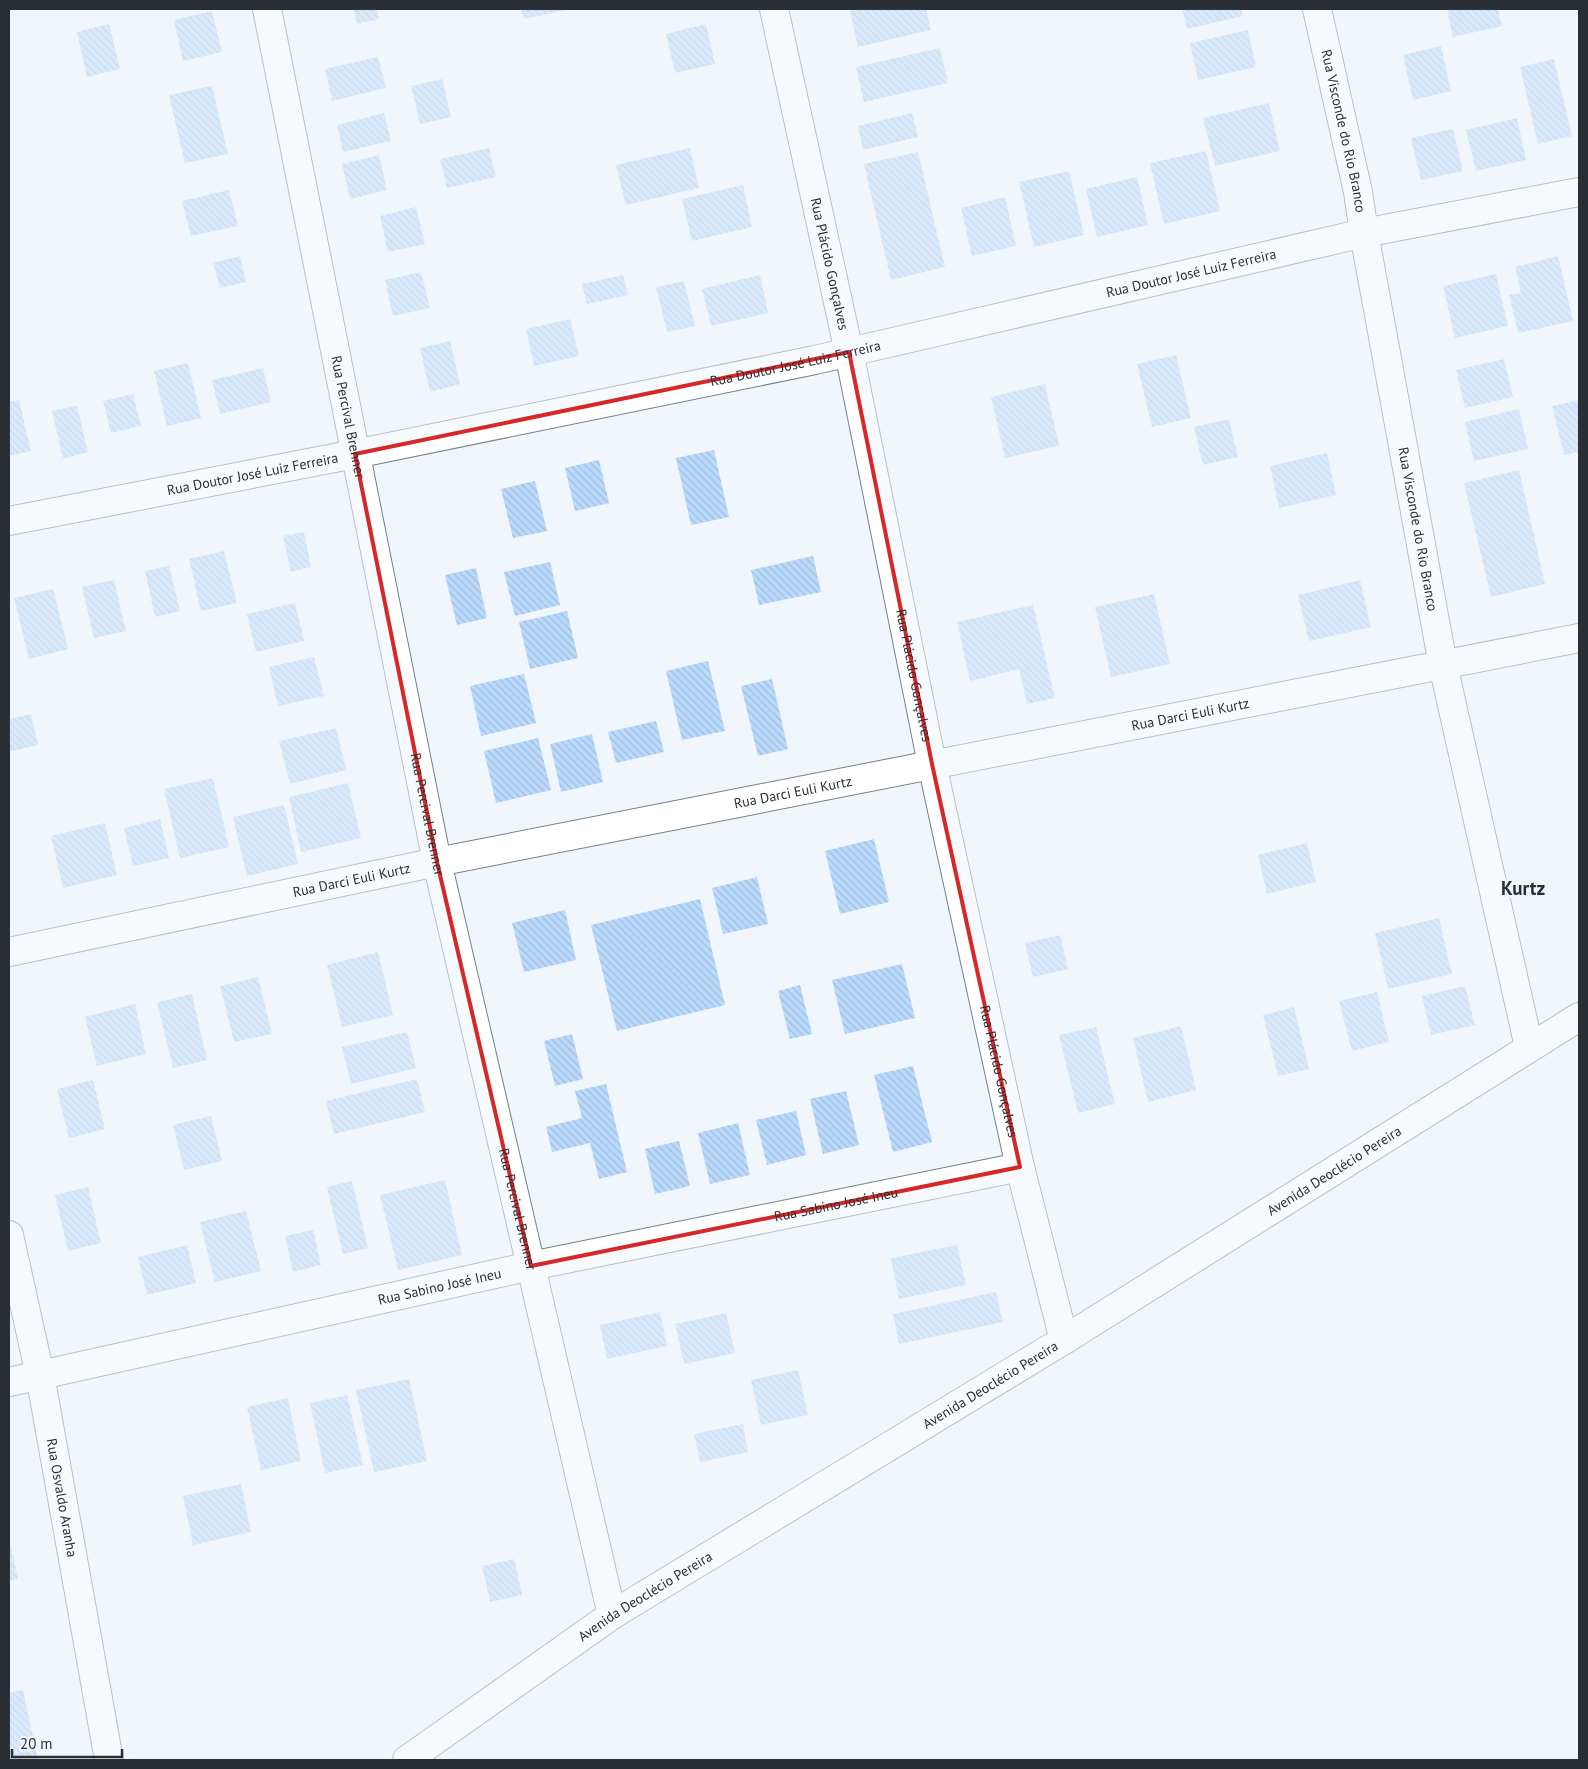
<svg xmlns="http://www.w3.org/2000/svg" width="1588" height="1769" viewBox="0 0 1588 1769" font-family="'PT Sans',sans-serif">
<style>
.building{fill:url(#building-back-hatch)}
.lines{fill:none;stroke-linecap:round;stroke-linejoin:round}
.minor-casing{stroke:#73808e;stroke-width:30}
.minor{stroke:#fff;stroke-width:28}
.marked{fill:none;stroke:#d62828;stroke-width:4;stroke-linejoin:round}
.labels{text-anchor:middle;stroke-width:4.5;stroke-linejoin:round;paint-order:stroke}
.street-label{font-size:14px;fill:#2a2f35;stroke:#f0f6fc}
.district-label{font-size:19px;font-weight:bold;fill:#2a2f35;stroke:#f0f6fc}
</style>
<defs>
<pattern id="building-back-hatch" width="6" height="6" patternUnits="userSpaceOnUse" patternTransform="scale(1.25)"><rect width="6" height="6" fill="#badafd"/><path d="M-1 5l2 2M0 0l6 6M5-1l2 2" fill="none" stroke="#a0bbd9"/></pattern>
</defs>
<rect width="100%" height="100%" fill="#f0f6fc"/>
<path class="building" d="M354 9H377L379 19 357 24Z
M521 9H566V10L524 19Z
M861 9H926L931 30 858 47 850 11Z
M1182 9H1241L1243 16 1187 29Z
M1447 9H1498L1502 26 1453 37Z
M212 11 222 52 183 61 174 20Z
M109 24 120 69 87 77 77 32Z
M706 24 715 64 675 73 666 34Z
M1248 30 1256 67 1198 80 1190 43Z
M1441 46 1451 91 1413 100 1403 55Z
M940 48 948 83 864 102 856 67Z
M378 57 386 88 332 101 325 69Z
M1554 59 1572 136 1538 144 1520 67Z
M442 79 451 117 420 124 411 86Z
M212 86 228 154 185 163 169 95Z
M1269 103 1280 151 1215 166 1203 118Z
M384 113 391 141 343 152 337 125Z
M912 113 918 137 863 150 858 126Z
M1517 118 1526 160 1476 171 1466 130Z
M1453 129 1463 171 1421 180 1411 138Z
M489 148 496 177 447 188 440 159Z
M690 148 699 188 626 205 616 165Z
M1206 151 1220 211 1164 224 1150 163Z
M918 152 945 267 891 280 864 164Z
M379 155 387 190 350 199 342 164Z
M1069 171 1084 235 1034 247 1019 182Z
M1137 177 1148 225 1097 237 1086 189Z
M743 185 752 227 692 241 682 199Z
M229 190 238 226 191 236 182 201Z
M1005 197 1016 246 972 256 961 208Z
M416 207 425 244 388 252 380 216Z
M240 256 246 282 220 288 213 263Z
M1558 256 1573 321 1518 333 1509 295 1521 293 1515 267Z
M421 272 430 308 393 316 385 280Z
M1496 274 1508 326 1455 338 1443 286Z
M623 275 628 295 587 304 582 284Z
M760 275 768 313 711 326 702 289Z
M684 281 695 326 667 332 656 287Z
M570 319 579 356 534 366 526 329Z
M450 341 460 384 430 392 420 348Z
M1176 355 1191 418 1152 427 1137 364Z
M1504 359 1513 397 1465 408 1456 370Z
M188 363 201 418 167 426 154 371Z
M263 368 271 402 220 414 212 380Z
M1045 384 1059 446 1005 458 991 397Z
M133 394 141 426 111 433 103 401Z
M19 400 31 451 9 456V402Z
M1579 400V452L1564 455 1552 406Z
M77 406 88 452 63 459 52 411Z
M1519 409 1528 449 1474 461 1465 422Z
M1229 419 1238 457 1203 465 1194 427Z
M714 450 729 517 691 525 676 458Z
M1327 453 1336 495 1279 508 1270 466Z
M599 460 609 503 575 511 565 468Z
M1519 470 1545 584 1491 597 1464 483Z
M535 481 547 531 513 538 501 489Z
M304 532 311 567 291 572 283 536Z
M224 551 237 603 201 611 189 559Z
M813 556 821 592 759 605 751 570Z
M550 562 560 605 515 616 504 572Z
M169 566 180 611 155 617 145 571Z
M476 568 487 618 457 625 445 575Z
M114 580 126 631 94 638 82 587Z
M1360 580 1371 627 1309 641 1298 595Z
M53 589 68 649 29 659 14 598Z
M1154 594 1170 664 1111 677 1095 607Z
M295 603 304 641 256 652 247 614Z
M1033 605 1055 698 1027 704 1019 669 970 681 957 622Z
M567 611 578 658 530 669 519 622Z
M314 657 324 696 278 706 269 667Z
M708 661 725 731 682 740 666 671Z
M524 674 536 723 481 736 470 686Z
M772 679 788 749 758 756 741 686Z
M31 714 38 745 9 752V719Z
M656 721 664 752 616 763 608 732Z
M336 728 346 770 290 784 279 741Z
M592 734 603 782 561 792 550 744Z
M538 738 551 790 496 803 484 751Z
M213 778 229 847 180 858 164 789Z
M348 783 361 838 301 852 289 797Z
M284 805 298 864 247 876 233 817Z
M160 819 169 858 133 866 124 828Z
M105 823 117 875 63 888 51 836Z
M874 839 889 902 840 914 825 851Z
M1307 843 1316 882 1267 894 1258 855Z
M757 877 768 924 723 934 712 888Z
M700 899 725 1005 617 1031 591 925Z
M565 910 576 960 524 972 512 923Z
M1439 918 1452 974 1388 989 1375 933Z
M1060 935 1068 969 1033 977 1025 943Z
M378 952 393 1015 342 1027 327 965Z
M902 964 915 1018 845 1034 832 980Z
M258 977 272 1034 234 1042 220 986Z
M800 985 812 1034 790 1039 778 991Z
M1465 986 1475 1025 1431 1035 1422 996Z
M1377 992 1389 1042 1352 1051 1339 1001Z
M192 994 207 1060 173 1068 157 1002Z
M135 1004 146 1054 97 1066 85 1017Z
M1294 1007 1309 1069 1278 1076 1263 1015Z
M1181 1026 1196 1090 1148 1102 1133 1038Z
M1096 1027 1115 1104 1078 1113 1059 1035Z
M407 1032 416 1068 351 1084 342 1047Z
M572 1034 583 1079 555 1086 544 1041Z
M913 1066 932 1142 893 1152 874 1075Z
M417 1079 425 1112 334 1134 326 1101Z
M93 1080 105 1129 69 1138 57 1089Z
M606 1084 627 1172 599 1179 590 1143 552 1152 546 1127 582 1118 575 1091Z
M846 1091 859 1145 823 1154 810 1099Z
M796 1111 806 1155 767 1165 756 1120Z
M211 1116 222 1161 184 1170 173 1125Z
M738 1123 750 1175 710 1184 698 1133Z
M679 1141 690 1186 655 1194 645 1149Z
M445 1180 462 1255 398 1270 380 1195Z
M352 1181 368 1248 343 1254 327 1187Z
M88 1187 101 1243 68 1251 55 1195Z
M246 1211 261 1271 215 1282 200 1222Z
M313 1230 321 1265 293 1272 285 1236Z
M187 1245 196 1283 147 1295 138 1257Z
M957 1245 966 1285 899 1299 891 1258Z
M996 1292 1003 1322 899 1344 893 1314Z
M660 1312 667 1346 607 1359 600 1325Z
M726 1313 735 1353 684 1364 675 1324Z
M798 1370 808 1415 761 1425 751 1380Z
M409 1379 427 1461 374 1472 356 1390Z
M347 1395 363 1465 325 1473 310 1403Z
M288 1398 301 1461 261 1470 247 1407Z
M743 1424 748 1452 700 1462 694 1434Z
M241 1484 251 1532 193 1545 183 1496Z
M9 1538 18 1579 9 1581Z
M514 1559 522 1595 490 1602 482 1566Z
M23 1690 38 1760H9V1693Z"/>
<g class="lines">
<g class="minor-casing">
<g id="minor">
<path id="s1" d="M267 9 437 862 612 1615"/>
<path id="s2" d="M774 9 849 352 932 764 1020 1167 1064 1340"/>
<path id="s3" d="M1317 9 1358 192 1364 233 1443 665 1529 1047"/>
<path id="s4" d="M9 521 355 454 815 360 1364 233 1579 192"/>
<path id="s5" d="M9 952 437 862 1579 638"/>
<path id="s6" d="M9 1235 40 1375 109 1760"/>
<path id="s7" d="M9 1382 531 1266 1020 1167"/>
<path id="s8" d="M407 1760 612 1615 1064 1340 1579 1017"/>
</g>
</g>
<use href="#minor" class="minor"/>
</g>
<path d="M0 0H1588V1769H0ZM849 352 932 764 1020 1167 531 1266 437 862 355 454Z" fill="#f0f6fc" fill-opacity=".55" fill-rule="evenodd"/>
<path class="marked" d="M849 352 932 764 1020 1167 531 1266 437 862 355 454Z"/>
<g class="labels">
<g class="street-label">
<text dy="5" stroke="none"><textPath href="#s3" startOffset="125">Rua Visconde do Rio Branco</textPath></text>
<text dy="5" stroke="none"><textPath href="#s2" startOffset="261">Rua Plácido Gonçalves</textPath></text>
<text dy="5" stroke="none"><textPath href="#s4" startOffset="1208">Rua Doutor José Luiz Ferreira</textPath></text>
<text dy="5" stroke="none"><textPath href="#s4" startOffset="802">Rua Doutor José Luiz Ferreira</textPath></text>
<text dy="5" stroke="none"><textPath href="#s1" startOffset="416">Rua Percival Brenner</textPath></text>
<text dy="5" stroke="none"><textPath href="#s4" startOffset="248">Rua Doutor José Luiz Ferreira</textPath></text>
<text dy="5" stroke="none"><textPath href="#s3" startOffset="530">Rua Visconde do Rio Branco</textPath></text>
<text dy="5" stroke="none"><textPath href="#s2" startOffset="681">Rua Plácido Gonçalves</textPath></text>
<text dy="5" stroke="none"><textPath href="#s5" startOffset="1205">Rua Darci Euli Kurtz</textPath></text>
<text dy="5" stroke="none"><textPath href="#s5" startOffset="800">Rua Darci Euli Kurtz</textPath></text>
<text dy="5" stroke="none"><textPath href="#s1" startOffset="821">Rua Percival Brenner</textPath></text>
<text dy="5" stroke="none"><textPath href="#s5" startOffset="350">Rua Darci Euli Kurtz</textPath></text>
<text dy="5" stroke="none"><textPath href="#s2" startOffset="1086">Rua Plácido Gonçalves</textPath></text>
<text dy="5" stroke="none"><textPath href="#s8" startOffset="1099">Avenida Deoclécio Pereira</textPath></text>
<text dy="5" stroke="none"><textPath href="#s7" startOffset="846">Rua Sabino José Ineu</textPath></text>
<text dy="5" stroke="none"><textPath href="#s1" startOffset="1226">Rua Percival Brenner</textPath></text>
<text dy="5" stroke="none"><textPath href="#s7" startOffset="441">Rua Sabino José Ineu</textPath></text>
<text dy="5" stroke="none"><textPath href="#s8" startOffset="694">Avenida Deoclécio Pereira</textPath></text>
<text dy="5" stroke="none"><textPath href="#s6" startOffset="268">Rua Osvaldo Aranha</textPath></text>
<text dy="5" stroke="none"><textPath href="#s8" startOffset="289">Avenida Deoclécio Pereira</textPath></text>
</g>
<g class="district-label">
<text x="1523" y="895">Kurtz</text>
</g>
</g>
<rect width="1588" height="1769" fill="none" stroke="#2a2f35" stroke-width="20"/>
<path d="M12 1749v8h110v-8" fill="none" stroke="#2a2f35" stroke-width="2.5"/>
<text x="20" y="1749" font-size="15" fill="#2a2f35" stroke="#f0f6fc" stroke-width="4" paint-order="stroke">20 m</text>
</svg>
